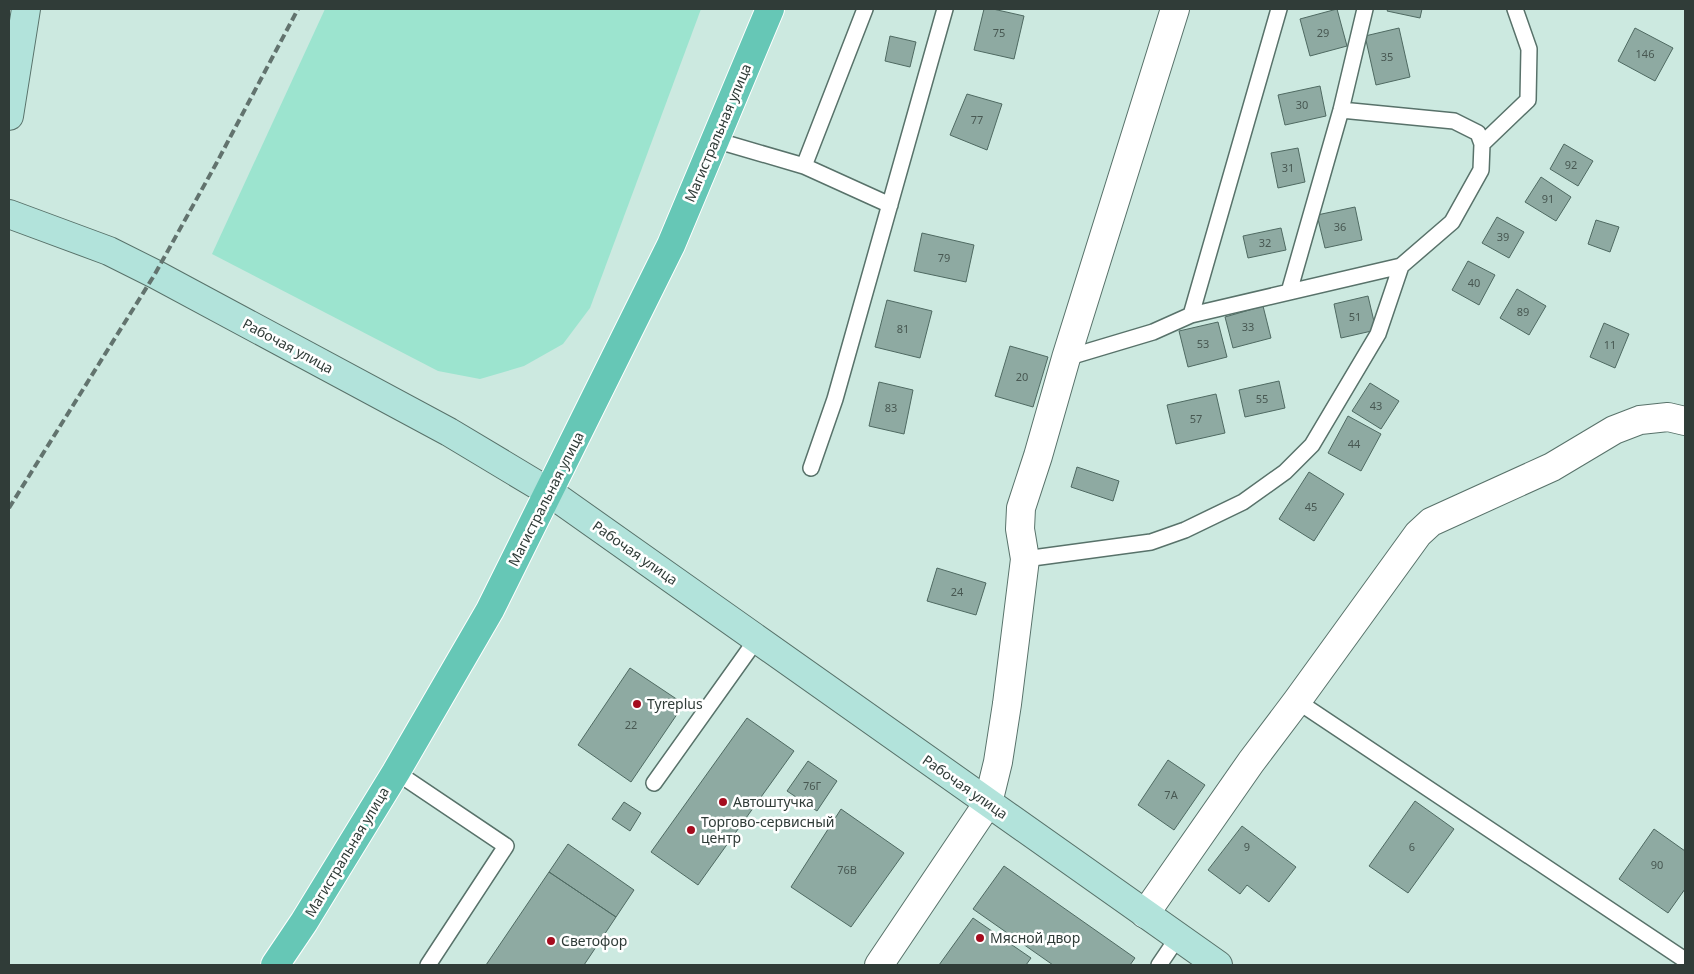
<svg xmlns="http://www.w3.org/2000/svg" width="1694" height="974" viewBox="0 0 1694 974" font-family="'Noto Sans',sans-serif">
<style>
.green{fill:#9ce4cf}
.building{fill:#8eaaa2;stroke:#4f6a62}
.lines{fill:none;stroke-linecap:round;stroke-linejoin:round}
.lane-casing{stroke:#58726a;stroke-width:18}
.street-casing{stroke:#58726a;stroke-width:30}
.secondary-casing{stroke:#58726a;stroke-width:30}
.primary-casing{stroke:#fff;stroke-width:30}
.lane{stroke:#fff;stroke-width:15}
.street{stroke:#fff;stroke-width:28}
.secondary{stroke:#b2e3db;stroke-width:28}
.primary{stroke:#66c7b6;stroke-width:28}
.rail{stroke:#62736e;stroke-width:4;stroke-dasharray:8 4;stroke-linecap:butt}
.poi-dot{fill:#a50c1e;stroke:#fff;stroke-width:2}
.labels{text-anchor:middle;stroke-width:5;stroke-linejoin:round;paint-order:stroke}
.number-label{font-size:11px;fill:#485852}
.street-label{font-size:14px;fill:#303c38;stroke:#fff}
.poi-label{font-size:14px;fill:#303c38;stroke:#fff;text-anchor:start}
</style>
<rect width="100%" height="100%" fill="#cce9e0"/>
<path class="green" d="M325 9H701L590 308 563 344 524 366 480 379 438 371 212 254Z"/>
<path class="building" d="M984 9H993L1024 16 1014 59 974 50Z
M1337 9 1347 46 1310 56 1300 19Z
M1388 9H1422L1420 18 1387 11Z
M1399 28 1410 77 1376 85 1365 36Z
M1635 28 1673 48 1655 81 1618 61Z
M890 36 916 42 910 67 885 61Z
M1320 86 1326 116 1285 125 1278 95Z
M967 94 1002 104 987 150 950 135Z
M1564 144 1593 161 1578 186 1550 169Z
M1298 148 1305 182 1278 188 1271 153Z
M1541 177 1571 197 1556 221 1525 202Z
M1355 207 1362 240 1325 248 1317 215Z
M1497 217 1524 232 1509 258 1482 243Z
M1596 220 1619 227 1610 252 1588 244Z
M1281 228 1286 250 1248 258 1243 236Z
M922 233 974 245 966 282 914 271Z
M1468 261 1495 275 1479 305 1452 290Z
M1517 289 1546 306 1529 335 1500 318Z
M1368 296 1376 330 1341 338 1334 304Z
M887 300 932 311 920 358 875 347Z
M1263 306 1271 338 1233 348 1225 317Z
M1218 322 1227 357 1188 367 1179 331Z
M1604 323 1629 334 1615 368 1590 357Z
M1010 346 1048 357 1033 407 995 396Z
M1279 381 1285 408 1245 417 1239 390Z
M879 382 913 390 904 434 869 426Z
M1370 383 1399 401 1381 429 1352 411Z
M1216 394 1225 433 1176 444 1167 405Z
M1348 416 1381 434 1361 471 1328 453Z
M1077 467 1119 481 1113 501 1071 487Z
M1309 472 1344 494 1314 541 1279 519Z
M937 568 986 583 976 615 927 601Z
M630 668 684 704 631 782 578 745Z
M747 718 794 751 698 885 651 852Z
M1168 760 1205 785 1174 830 1138 805Z
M808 761 837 781 817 811 787 791Z
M1415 801 1454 829 1408 893 1369 866Z
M624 802 641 813 630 831 612 819Z
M841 809 904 853 851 927 791 887Z
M1242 826 1296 867 1269 902 1247 885 1240 894 1208 870Z
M1654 829 1685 851V889L1668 913 1619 879Z
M568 844 634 890 616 917 549 872Z
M1004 866 1135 958 1130 965H1053L973 909Z
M549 872 616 917 584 965H486Z
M973 918 1031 958 1026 965H939Z"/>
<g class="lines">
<g class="lane-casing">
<path id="lane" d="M715 140 804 166 890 205
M1482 144 1528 100 1529 49 1515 9
M804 166 865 9
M1289 292 1341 110 1365 9
M1191 315 1279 9
M1066 358 1153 332 1191 315 1401 266 1452 222 1481 170 1482 144 1478 133 1454 121 1341 110
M811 468 835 399 945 9
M1025 559 1151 542 1185 530 1243 502 1285 472 1312 445 1378 334 1401 266
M1297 701 1685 960
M396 772 506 846 428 965
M654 783 756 640
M1159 965 1178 937"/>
</g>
<g class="street-casing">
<path id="street" d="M1145 914 1251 762 1297 701 1418 534 1431 522 1552 467 1614 430 1640 420 1668 417 1685 421
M879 965 988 803 998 762 1007 704 1025 559 1020 529 1021 508 1038 456 1066 358 1175 9"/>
</g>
<g class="secondary-casing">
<path id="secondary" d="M9 116 26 9
M9 214 109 251 155 274 449 432 549 492 1218 965"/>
</g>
<g class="primary-casing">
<path id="primary" d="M275 965 304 922 396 772 490 610 671 245 770 9"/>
</g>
<use href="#lane" class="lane"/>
<use href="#street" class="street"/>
<use href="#secondary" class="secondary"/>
<use href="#primary" class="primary"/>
<path class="rail" d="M9 508 155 274 216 164 298 9"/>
</g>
<g class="poi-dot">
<circle cx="637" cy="704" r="5"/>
<circle cx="723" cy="802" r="5"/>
<circle cx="691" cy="830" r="5"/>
<circle cx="980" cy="938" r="5"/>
<circle cx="551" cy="941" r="5"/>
</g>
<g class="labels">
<g class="number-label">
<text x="999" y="37">75</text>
<text x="1323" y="37">29</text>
<text x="1645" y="58">146</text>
<text x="1387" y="61">35</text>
<text x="1302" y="109">30</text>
<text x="977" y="124">77</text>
<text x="1571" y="169">92</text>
<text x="1288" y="172">31</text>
<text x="1548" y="203">91</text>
<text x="1340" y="231">36</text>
<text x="1503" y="241">39</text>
<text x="1265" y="247">32</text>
<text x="944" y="262">79</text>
<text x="1474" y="287">40</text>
<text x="1523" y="316">89</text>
<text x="1355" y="321">51</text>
<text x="1248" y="331">33</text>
<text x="903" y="333">81</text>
<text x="1203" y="348">53</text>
<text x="1610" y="349">11</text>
<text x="1022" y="381">20</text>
<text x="1262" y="403">55</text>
<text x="1376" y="410">43</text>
<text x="891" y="412">83</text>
<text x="1196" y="423">57</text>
<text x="1354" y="448">44</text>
<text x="1311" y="511">45</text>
<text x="957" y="596">24</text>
<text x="631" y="729">22</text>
<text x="812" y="790">76Г</text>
<text x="1171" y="799">7А</text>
<text x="1247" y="851">9</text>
<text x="1412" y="851">6</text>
<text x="1657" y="869">90</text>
<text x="847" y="874">76В</text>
</g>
<g class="street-label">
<text transform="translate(718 133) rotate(-67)" y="5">Магистральная улица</text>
<text transform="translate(288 346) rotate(28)" y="5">Рабочая улица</text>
<text transform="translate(546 499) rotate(-63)" y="5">Магистральная улица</text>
<text transform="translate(635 553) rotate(35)" y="5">Рабочая улица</text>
<text transform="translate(965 787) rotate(35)" y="5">Рабочая улица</text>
<text transform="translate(347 852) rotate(-59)" y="5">Магистральная улица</text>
</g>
<g class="poi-label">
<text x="647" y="709">Tyreplus</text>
<text x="733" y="807">Автоштучка</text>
<text x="701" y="827">Торгово-сервисный<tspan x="701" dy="16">центр</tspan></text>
<text x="990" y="943">Мясной двор</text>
<text x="561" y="946">Светофор</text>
</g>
</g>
<rect width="1694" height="974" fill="none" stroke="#303c38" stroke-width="20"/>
</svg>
